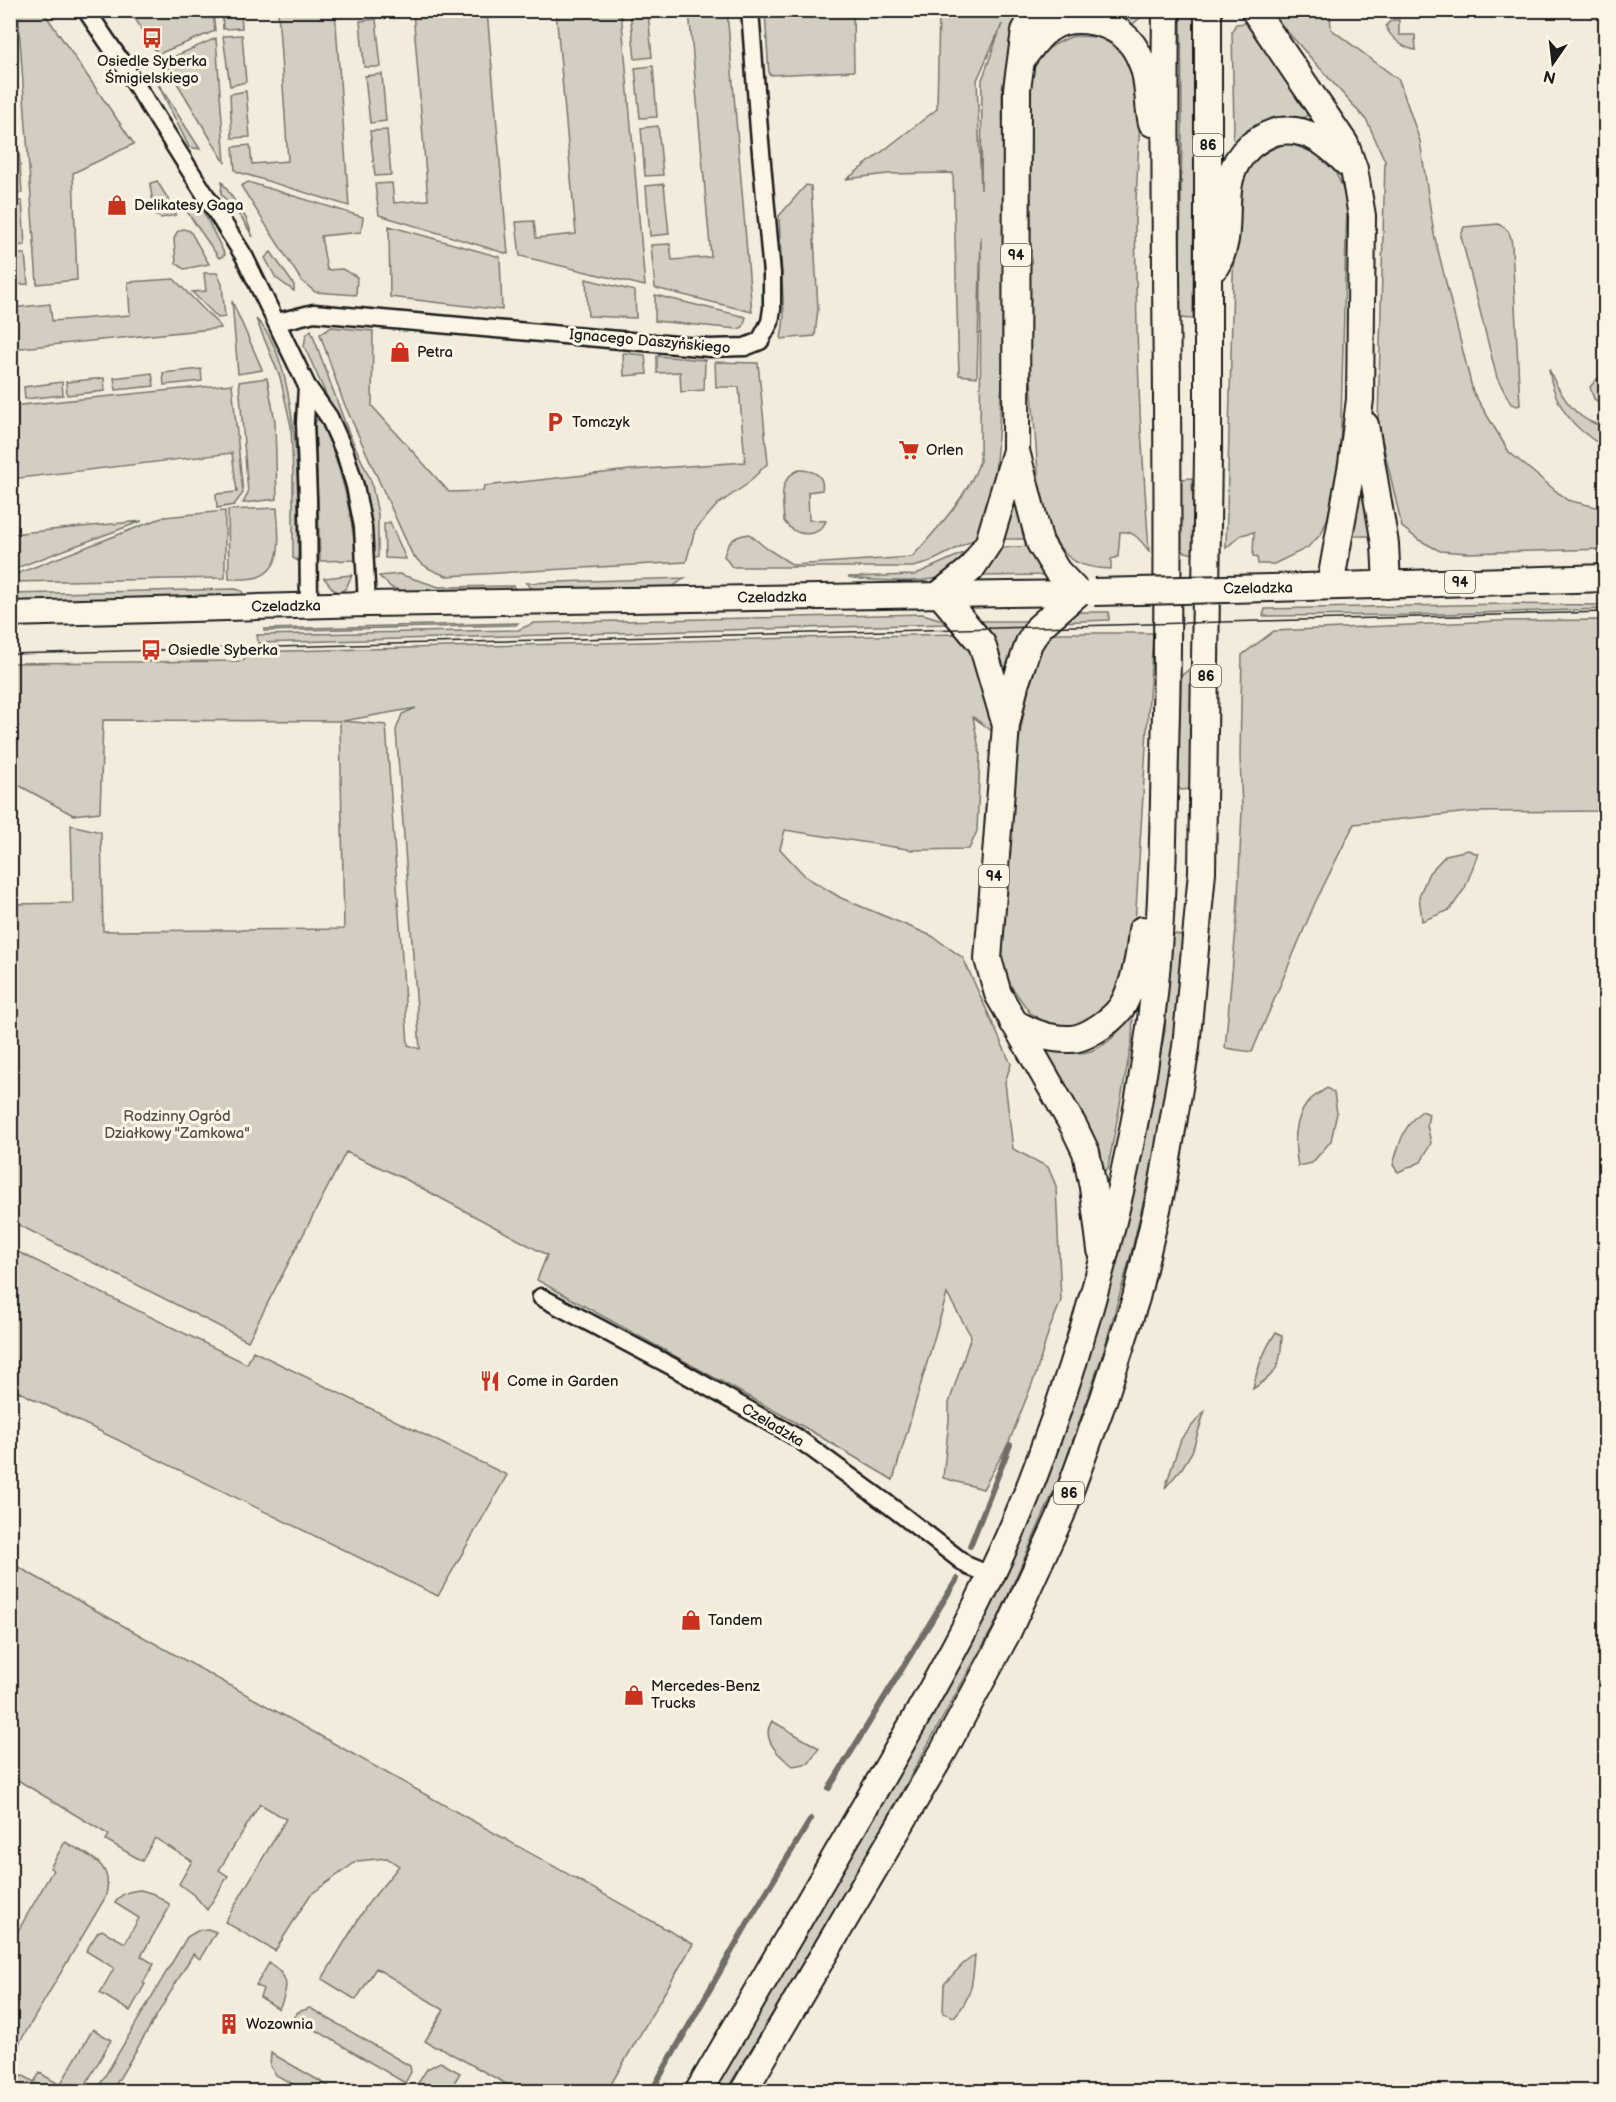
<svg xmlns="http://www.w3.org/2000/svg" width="1616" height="2102" viewBox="0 0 1616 2102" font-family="'Balsamiq Sans',sans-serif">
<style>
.green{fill:#d3cec1;stroke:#78756e;stroke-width:1.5;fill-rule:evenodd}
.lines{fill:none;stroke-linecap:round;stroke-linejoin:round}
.stream{stroke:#716e68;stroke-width:6}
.street-casing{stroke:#1c1c1c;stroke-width:21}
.secondary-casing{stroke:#1c1c1c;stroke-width:28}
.primary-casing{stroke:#1c1c1c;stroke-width:30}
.street{stroke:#fcf5e5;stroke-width:16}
.secondary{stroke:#fcf5e5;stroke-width:24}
.primary{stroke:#fcf5e5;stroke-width:26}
.tram{stroke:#1c1c1c;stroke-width:1.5}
.primary-bridge-casing{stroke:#1c1c1c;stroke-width:30;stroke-linecap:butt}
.primary-bridge{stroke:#fcf5e5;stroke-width:26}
.labels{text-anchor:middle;stroke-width:6;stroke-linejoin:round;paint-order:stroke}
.shield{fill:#fcf5e5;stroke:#5f5d58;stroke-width:1.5}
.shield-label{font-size:14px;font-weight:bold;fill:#1c1c1c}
.poi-label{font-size:15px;fill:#1c1c1c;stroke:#fcf5e5;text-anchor:start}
.street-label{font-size:15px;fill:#1c1c1c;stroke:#fcf5e5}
.park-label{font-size:15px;fill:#53514e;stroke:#fcf5e5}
</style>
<rect width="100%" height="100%" fill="#f3ecdd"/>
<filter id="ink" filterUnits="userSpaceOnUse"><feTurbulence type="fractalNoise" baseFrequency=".0167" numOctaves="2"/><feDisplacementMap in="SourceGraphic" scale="12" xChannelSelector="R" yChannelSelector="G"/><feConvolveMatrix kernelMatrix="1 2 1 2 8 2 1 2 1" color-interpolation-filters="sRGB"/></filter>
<g filter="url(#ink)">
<path class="green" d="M18 11H43L134 144 73 173 77 280 37 284Z
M130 11H213L215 31 158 54Z
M222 11H241L242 28 223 29Z
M278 11H335L349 206 238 172 235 170 233 147 250 145 252 164 288 161Z
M413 11H487L508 254 379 215 375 184 392 183 394 203 428 200Z
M556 11H621L645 286 520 256 516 222 534 221 536 238 576 234Z
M630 11H648L652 57 635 59Z
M689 11H727L752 312 655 288 651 245 670 244 672 260 711 257Z
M765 11H853L854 71 769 75Z
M939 11H1026L1014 32 1002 90 1005 245 1003 371 994 488 981 536 928 563 913 567H732L724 556C728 541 734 536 749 534L766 548 793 565 912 557C938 528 967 497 980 461L981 236 977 377 959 375 953 173 887 174 847 179 937 109ZM1002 24 982 80 981 190 977 80Z
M1058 11H1140V18L1133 24H1123Z
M1181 11H1195L1193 319 1179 318 1182 133Z
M1269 11H1330L1331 29 1399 80 1420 141 1434 234 1473 392 1509 452 1567 500 1605 509V549L1468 553 1440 551 1419 540 1402 527 1378 422 1385 161 1367 121Z
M376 19 381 67H364L360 21Z
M1393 20H1399V35H1415L1416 50C1404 49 1391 38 1386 27L1388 23Z
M1246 23 1262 47 1280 67 1308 109 1306 117 1285 120 1237 142 1233 139 1234 129 1232 31 1236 24Z
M242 35 246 82 230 86 223 36Z
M1073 36 1100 37 1123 52 1135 75 1140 119 1135 220 1137 330 1140 414 1149 551C1141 541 1134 530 1120 532L1118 557 1111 559V569C1081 568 1066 562 1052 534L1046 535 1040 499 1028 341V91C1035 57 1040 49 1073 36Z
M216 38 225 163 164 61Z
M653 66 657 117 640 118 635 68Z
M382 74 386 121 370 123 365 76Z
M157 82 200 149 189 147Z
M246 91 250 137 232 138 230 94Z
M10 98 15 99 18 140 11 141Z
M658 126 663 175 645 176 641 128Z
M387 130 391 175 375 176 370 131Z
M1288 143C1325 156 1337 163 1347 203L1340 455 1328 517 1321 534 1307 548 1274 564H1258L1257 557 1253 556 1254 532 1241 535 1226 548 1235 202C1248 167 1250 155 1288 143Z
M11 150 19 151 22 193 12 194Z
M157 181 176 212V215L161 218 155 215 150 185 151 183Z
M222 182 246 218 253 237 243 220 221 194Z
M248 182 363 217 361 232 321 236 327 270 342 269 357 277 356 295 315 292 301 280 241 186Z
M664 184 669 234 650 236 646 186Z
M806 185 811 186 818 308 815 336 781 339 784 318 779 216Z
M22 201 25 245 16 246 12 202Z
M181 203 200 205 225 255 219 258Z
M1498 224C1509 229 1511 234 1512 246L1520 405 1517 406 1511 404 1497 378 1461 236 1464 227Z
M389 226 500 257 502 310 390 297Z
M183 229 190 231 209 264 184 269 176 263 174 239 177 232Z
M271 252 294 285V291L276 278 265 258Z
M16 254H25L28 284 11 285V283L18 282Z
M204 273H217L222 284 225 317 218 318 192 292 206 291Z
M174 279 220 326 221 328 11 349V308L50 304 52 321 130 315 128 282Z
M586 279 635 291 636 318 588 316Z
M655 295 746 317 743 327 738 329 655 321Z
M232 301 262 369V370L238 374Z
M256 319C300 360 299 502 298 561L293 558V475L291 426 280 377Z
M332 327 373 331 372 406 449 492 483 491 484 486 630 470 745 462 739 387H716L715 362 758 363 768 463 746 485 717 505 695 530 686 562 447 576C432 571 422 566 412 554L343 401 320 334Z
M311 330 348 431 371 481 378 514V557L373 559 365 492 351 449 304 346 306 335Z
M623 353 645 355 647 374 624 376Z
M657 356 705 360 704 390 681 392 680 372 657 373Z
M201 369 202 381 164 385 163 373Z
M1549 369C1559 393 1576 423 1605 426V447C1574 430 1553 404 1549 369Z
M152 373 154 386 116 390 114 378Z
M1603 376 1605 406 1594 399 1590 387 1598 378Z
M104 378 105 391 67 395 66 382Z
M267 378 275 421 277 499 243 503 248 493 239 382Z
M62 382 63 395 25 399 24 387Z
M232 384 243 493 234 505 217 508 216 494 237 492 232 453 11 479V406Z
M317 419 321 421C342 467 352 511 356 560L320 561 315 424Z
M1360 447 1373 536H1354L1353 527Z
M799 470C813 470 825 475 822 490L808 492 809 520 826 521C818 539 794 537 784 521 783 502 777 478 799 470Z
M1192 478 1195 554 1180 551 1181 479Z
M1015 495H1018L1025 539H1003L1010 519Z
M277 508C278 531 286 567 258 577 249 580 238 579 229 579L228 510Z
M225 511V578L11 582V576L164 517Z
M142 521 11 570V534Z
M390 522 406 559 385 558 384 524Z
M1029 546 1047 575 981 576 1000 548Z
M977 547C967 556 957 567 945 575 931 584 866 581 848 577L914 575Z
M399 574 439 587 513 586 516 590 407 592 392 588 379 576Z
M352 575 346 588 339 593 332 588 324 578Z
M685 578 672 587 534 590 526 583Z
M236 589 242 591 244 596 11 601 10 594Z
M1504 604 1605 605 1606 609 1409 615 1263 616 1265 609Z
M1082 612H1109V620L1060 622 1066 615Z
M923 614 939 619 946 624 258 643 257 635 518 630 534 623Z
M1605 620V811L1470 812 1354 824 1315 903 1252 1052 1225 1048 1237 918 1242 810 1240 756 1242 655 1274 631 1499 621Z
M980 621H1027L1008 679C1002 657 993 639 980 621Z
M518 623 516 625 264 631V629Z
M1046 633H1153L1134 941 1120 987 1097 1018 1070 1026H1050L1030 1013 1011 986 1000 960 1001 924 1018 745 1032 668Z
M955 634C964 641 975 651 980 662 986 677 992 715 992 731L973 717 980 754 977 831 969 849 913 850 785 830 780 849 806 877 841 898 932 936 963 958 1011 1064 1005 1082 1013 1149 1048 1167 1056 1186 1061 1301 1049 1330 1036 1374 1009 1442 983 1489 943 1478 949 1420V1403L971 1336 947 1294 893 1480 804 1427 537 1280 547 1255 403 1178 346 1152 248 1341 11 1221V904L73 903 71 825 101 832 103 931 344 929 340 721 103 720 100 812 73 815 11 781 10 663 243 661 248 652ZM416 708 402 714 396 730 420 1049 408 1045 386 725 343 721Z
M1193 666 1190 789 1181 790 1178 787V775L1181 676Z
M1468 850 1478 854 1465 888 1450 910 1422 921 1419 896 1429 873 1446 855Z
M1176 934 1186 937 1176 1034 1160 1131 1130 1258 1104 1350 1061 1475 998 1618 868 1853 726 2091 712 2092 890 1791 964 1658 1028 1524 1077 1394 1116 1265 1151 1104 1165 1030 1170 937Z
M1133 1014 1132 1041 1108 1168 1105 1171 1097 1161 1036 1044C1085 1062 1102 1054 1133 1014Z
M1327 1088 1334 1093 1337 1113 1331 1141 1312 1163 1298 1166C1294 1144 1293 1121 1308 1102 1313 1097 1321 1092 1327 1088Z
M1422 1111 1429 1114 1427 1125 1431 1143 1421 1162 1398 1172 1393 1165C1399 1144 1404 1124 1422 1111Z
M10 1248 247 1364 253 1351 507 1475 438 1596 11 1388Z
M1276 1332 1282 1336C1280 1368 1279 1371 1253 1389 1257 1367 1264 1350 1276 1332Z
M1205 1410 1192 1452 1182 1468 1165 1488 1181 1439Z
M11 1563 693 1944 607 2091H519L441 2048 435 2047 425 2041 444 2010 376 1968 356 2000 322 1979 367 1905 399 1866 387 1858 357 1861 310 1895 275 1951 225 1922 286 1819 260 1804 219 1870 228 1876 207 1910 195 1896 179 1884 192 1861 155 1838 142 1861 106 1840 109 1835 11 1776Z
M772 1721 819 1748 809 1763 793 1766C779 1756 760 1739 772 1721Z
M65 1842C89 1856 116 1864 105 1898L11 2057V1943L53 1870 50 1868Z
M141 1890 154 1894 169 1904V1908L141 1956 154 1964 143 1983 145 1984 130 2011 100 1993 114 1968 86 1951 98 1932 102 1930 125 1943 139 1918 115 1903C121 1893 129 1891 141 1890Z
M208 1929 216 1932 200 1959 193 1954 112 2091H96L187 1937 199 1930Z
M975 1955C973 1980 972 1999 954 2017L943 2013 944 1984 963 1964Z
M269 1963C290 1976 289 1987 279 2009L260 1997 263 1989 256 1985Z
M310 2008 410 2066 411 2072 405 2083 294 2017 298 2012Z
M93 2029 111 2040 82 2091H11L22 2075 34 2082 40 2073 60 2085Z
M271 2053 337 2091H305L276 2075 270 2066Z
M440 2062 460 2073 449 2091H420L415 2088 427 2069Z"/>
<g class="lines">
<path class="stream" d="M970 1546 1010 1445
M829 1788 957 1579
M651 2092 750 1919 811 1819"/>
<g class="street-casing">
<path id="street" d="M86 10 124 66 244 256 307 386 329 417 345 453 355 486 363 527 367 604
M278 322 314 313 710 348 745 347 760 341 770 322 772 309V274L759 130 750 10
M307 386 305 423 308 498 309 606
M541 1297 673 1367 796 1437 889 1505 968 1566 990 1575"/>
</g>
<g class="secondary-casing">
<path id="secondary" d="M10 614 367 604 1078 593"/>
</g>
<g class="primary-casing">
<path id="primary" d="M1036 10 1025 31 1017 89 1016 451 1040 543 1057 571 1078 593
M1254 10 1345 144 1354 169 1362 216 1360 399 1352 464 1330 586
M1022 59C1030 49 1038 35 1050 28 1070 14 1101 20 1121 33 1130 40 1138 52 1142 63 1150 81 1147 104 1152 123
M1215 267C1240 228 1210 182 1250 146 1259 139 1268 133 1279 131 1308 127 1327 143 1347 163
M1365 425 1385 544 1387 585
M1271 588 1606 578
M1078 593 1039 627 1029 643 1015 685 1006 725 988 959 998 994 1074 1127 1086 1152 1093 1187 1101 1250
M1005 722 982 644 940 594 971 569 989 542 1015 454
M1013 1022C1030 1032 1049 1040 1070 1039 1087 1039 1118 1017 1125 1001 1136 979 1140 955 1142 930
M698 2092C757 1991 817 1890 875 1789 936 1684 996 1579 1038 1465 1091 1321 1131 1172 1151 1020 1164 918 1163 815 1166 713 1171 479 1163 245 1166 10
M743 2092 944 1750 1007 1633 1061 1515 1104 1398 1136 1298 1162 1188 1186 1047 1202 872 1208 453V10"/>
</g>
<use href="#street" class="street"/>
<use href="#secondary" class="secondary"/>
<use href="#primary" class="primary"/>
<path class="tram" d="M10 654 1606 612"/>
<g class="primary-bridge-casing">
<path id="primary-bridge" d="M1094 592 1271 588"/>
</g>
<use href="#primary-bridge" class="primary-bridge"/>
</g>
</g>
<defs>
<g id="bus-bare" transform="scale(1.62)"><path d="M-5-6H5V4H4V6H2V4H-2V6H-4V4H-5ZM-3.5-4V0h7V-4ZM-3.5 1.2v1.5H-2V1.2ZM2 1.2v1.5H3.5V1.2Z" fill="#c8321e" stroke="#fcf5e5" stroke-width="2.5" paint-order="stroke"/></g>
<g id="shop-bare" transform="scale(1.62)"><path d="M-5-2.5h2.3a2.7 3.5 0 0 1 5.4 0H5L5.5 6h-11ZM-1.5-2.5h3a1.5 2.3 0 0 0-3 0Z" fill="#c8321e" stroke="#fcf5e5" stroke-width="2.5" paint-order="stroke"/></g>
<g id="parking-bare" transform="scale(1.62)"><path d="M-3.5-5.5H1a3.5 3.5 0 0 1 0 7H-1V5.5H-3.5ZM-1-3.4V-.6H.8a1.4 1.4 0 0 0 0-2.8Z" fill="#c8321e" stroke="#fcf5e5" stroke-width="2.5" paint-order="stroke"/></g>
<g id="supermarket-bare" transform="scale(1.62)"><path d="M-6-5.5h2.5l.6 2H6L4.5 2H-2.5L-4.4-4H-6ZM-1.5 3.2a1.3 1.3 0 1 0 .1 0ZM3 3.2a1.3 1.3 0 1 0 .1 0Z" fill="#c8321e" stroke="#fcf5e5" stroke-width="2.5" paint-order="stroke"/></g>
<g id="restaurant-bare" transform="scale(1.62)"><path d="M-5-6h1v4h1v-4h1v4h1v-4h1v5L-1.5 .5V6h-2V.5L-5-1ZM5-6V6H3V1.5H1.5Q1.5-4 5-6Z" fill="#c8321e" stroke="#fcf5e5" stroke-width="2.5" paint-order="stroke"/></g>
<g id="building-bare" transform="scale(1.62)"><path d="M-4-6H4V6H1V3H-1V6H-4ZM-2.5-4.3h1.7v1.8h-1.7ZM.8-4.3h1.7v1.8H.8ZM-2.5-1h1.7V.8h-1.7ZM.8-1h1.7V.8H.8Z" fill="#c8321e" stroke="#fcf5e5" stroke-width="2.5" paint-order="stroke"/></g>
</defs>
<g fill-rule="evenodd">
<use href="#bus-bare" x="152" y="38"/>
<use href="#shop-bare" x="117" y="205"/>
<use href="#shop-bare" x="400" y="352"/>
<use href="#parking-bare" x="555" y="422"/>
<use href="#supermarket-bare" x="909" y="450"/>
<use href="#bus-bare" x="151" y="650"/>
<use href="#restaurant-bare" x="490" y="1381"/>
<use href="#shop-bare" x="691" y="1620"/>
<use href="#shop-bare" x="634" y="1695"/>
<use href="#building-bare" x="229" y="2024"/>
</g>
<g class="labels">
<g class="shield">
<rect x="1193" y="134" width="30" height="22" rx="4.5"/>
<rect x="1001" y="244" width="30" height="22" rx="4.5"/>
<rect x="1445" y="571" width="30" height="22" rx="4.5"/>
<rect x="1191" y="665" width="30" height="22" rx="4.5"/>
<rect x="979" y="865" width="30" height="22" rx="4.5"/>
<rect x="1054" y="1482" width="30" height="22" rx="4.5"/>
</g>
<g class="shield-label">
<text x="1208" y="150">86</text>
<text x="1016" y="260">94</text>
<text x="1460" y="587">94</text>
<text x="1206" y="681">86</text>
<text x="994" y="881">94</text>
<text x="1069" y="1498">86</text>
</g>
<g class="poi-label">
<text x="152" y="66" text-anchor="middle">Osiedle Syberka<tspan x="152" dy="17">Śmigielskiego</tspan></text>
<text x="134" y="210">Delikatesy Gaga</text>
<text x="417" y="357">Petra</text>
<text x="572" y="427">Tomczyk</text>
<text x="926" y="455">Orlen</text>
<text x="168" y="655">Osiedle Syberka</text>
<text x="507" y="1386">Come in Garden</text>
<text x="708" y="1625">Tandem</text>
<text x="651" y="1691">Mercedes-Benz<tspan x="651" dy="17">Trucks</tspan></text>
<text x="246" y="2029">Wozownia</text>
</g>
<g class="street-label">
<text transform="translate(650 341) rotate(5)" y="5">Ignacego Daszyńskiego</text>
<text transform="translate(1258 588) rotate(-1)" y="5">Czeladzka</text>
<text transform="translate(772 597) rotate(-1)" y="5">Czeladzka</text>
<text transform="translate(286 606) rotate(-1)" y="5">Czeladzka</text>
<text transform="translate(773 1425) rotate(31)" y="5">Czeladzka</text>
</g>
<g class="park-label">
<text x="177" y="1121">Rodzinny Ogród<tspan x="177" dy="17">Działkowy "Zamkowa"</tspan></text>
</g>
</g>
<rect width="1616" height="2102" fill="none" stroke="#fcf5e5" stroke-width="36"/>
<rect x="18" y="18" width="1580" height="2066" fill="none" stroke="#1c1c1c" stroke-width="2" filter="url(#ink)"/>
<g transform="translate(1553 63) rotate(194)" stroke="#fcf5e5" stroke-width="4.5" paint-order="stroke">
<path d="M0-4.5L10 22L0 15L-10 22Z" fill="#1c1c1c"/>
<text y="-9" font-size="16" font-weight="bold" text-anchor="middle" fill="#1c1c1c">N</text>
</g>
</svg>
